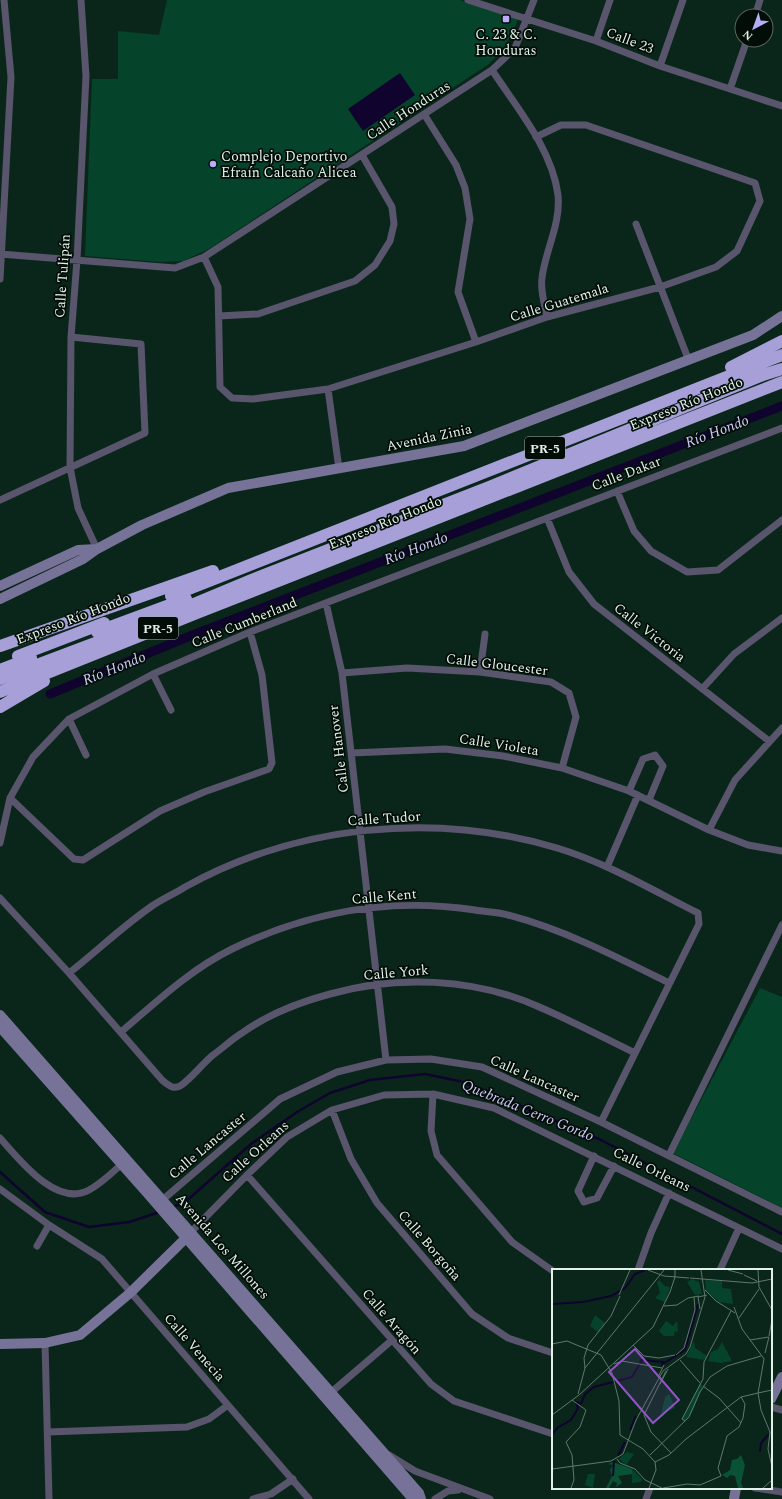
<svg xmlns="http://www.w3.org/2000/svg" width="782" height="1499" viewBox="0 0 782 1499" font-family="Spectral,serif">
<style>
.green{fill:#05432b}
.water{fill:#10032e}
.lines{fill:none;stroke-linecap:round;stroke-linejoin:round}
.stream{stroke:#10032e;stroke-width:2.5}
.canal{stroke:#10032e;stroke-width:9}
.street{stroke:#58556c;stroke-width:7}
.secondary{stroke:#777398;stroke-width:10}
.highway{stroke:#a69fd8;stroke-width:12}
.poi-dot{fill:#b6acf8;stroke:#030d07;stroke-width:1.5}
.labels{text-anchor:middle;stroke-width:3.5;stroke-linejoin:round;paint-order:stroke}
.shield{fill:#030d07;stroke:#9fada5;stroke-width:1}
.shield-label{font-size:13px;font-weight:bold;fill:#e2f2e9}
.poi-label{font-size:14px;fill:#e2f2e9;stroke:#030d07}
.street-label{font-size:14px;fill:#e2f2e9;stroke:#030d07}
.water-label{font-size:15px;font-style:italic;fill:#d0cbfc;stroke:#030d07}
.inset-river{fill:none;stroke:#10032e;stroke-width:2}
.inset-road{fill:none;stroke:#60786d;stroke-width:1}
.view{fill:#9054c7;fill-opacity:0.15;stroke:#9054c7;stroke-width:2}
.inset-edge{fill:none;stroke:#e2f2e9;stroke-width:2}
</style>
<rect width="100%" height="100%" fill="#0a261a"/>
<path class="green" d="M167 0H460L518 19C512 37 503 50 489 64L209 249 183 261 160 262 85 256 92 79H118V31L159 35Z
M760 988 782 997V1208L673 1153Z"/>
<path class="water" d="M400 73 415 95 363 131 348 109Z"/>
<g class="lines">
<path class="stream" d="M0 1172 45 1212 89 1227 129 1222 160 1212
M172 1207 184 1203 251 1144 297 1112 330 1093 370 1080 425 1074 464 1082 601 1140 782 1234"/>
<path class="canal" d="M50 694 190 636 782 406"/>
<path class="street" d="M81 0 86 76 77 260 71 337 70 467 78 508 97 549
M468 0 596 41 660 66 782 106
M755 16 760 0
M596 41 610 0
M660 66 683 0
M492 70C517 108 552 149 558 195 561 224 545 251 542 278 540 290 545 306 547 317
M730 89 747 40
M424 114 456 165 465 188 470 219 458 292 476 342
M636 224 689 361
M0 254 175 268 204 257 492 70 515 48 534 0
M204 257 218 287 220 387 232 398 253 399 328 389 476 342 547 317 660 287 716 267 737 251 760 201 755 183 586 125H561L536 137
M0 279 11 77 4 0
M219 316 258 314 355 281 375 265 390 241 394 224 392 207 362 155
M328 389 339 469
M617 491 634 531 651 551 687 572 718 570 782 520
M0 500 145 433 141 344 71 337
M547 518 569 572 594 604 769 741
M326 603 342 673 386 1060
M480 672 485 634
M342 673 407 668 480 672 551 682 569 693 576 717 562 768
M153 674 171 710
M702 689 734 654 782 618
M69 719 86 755
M351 753 445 749 503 756 562 768 629 791 709 830 748 845 782 851
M629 791 643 759 655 755 663 766 649 800
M10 798 74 859 83 860 160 811 204 792 269 769 272 763 262 675 250 632
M709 830 735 780 782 728
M0 843 10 798 33 757 69 719 153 674 250 632 782 428
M607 867 638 795
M0 898 69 973 162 1080C167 1084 173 1090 180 1086 189 1081 203 1063 213 1055 223 1048 232 1039 242 1033 267 1015 300 1002 330 994 396 975 474 978 537 1006 570 1020 602 1037 635 1053
M69 973C97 951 123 926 152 906 162 899 174 894 185 887 297 825 434 811 557 848 607 863 652 890 698 913L699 924 601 1122
M121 1032C156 1002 191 969 232 949 308 912 391 897 475 910 486 912 498 912 508 915 565 930 617 957 669 983
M433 1094 431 1131 437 1155 512 1242 553 1271
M332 1110 351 1159 377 1203 472 1314 508 1338 553 1353
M0 1138C19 1159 56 1208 89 1190 102 1183 114 1171 125 1161
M669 1155 782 925
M594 1156 578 1191 584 1202 597 1198 614 1166
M247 1175 431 1384 454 1401 553 1434
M0 1189 49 1225 102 1259 309 1499
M160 1202 280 1099 337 1072 386 1060 431 1059 482 1067 601 1122 782 1212
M191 1232 247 1175 287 1137 332 1110 384 1095 433 1094 494 1108 782 1249
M37 1246 49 1225
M638 1270 651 1233 669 1193
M720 1270 739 1228
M45 1343 49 1499
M328 1395 391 1341
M771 1407 782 1410
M48 1432 187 1427 209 1419 228 1405
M389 1455 415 1471 490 1499
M755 1488 782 1492
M253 1499 271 1494 293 1479
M435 1499 448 1491 458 1490
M646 1499 650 1488"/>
<path class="secondary" d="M0 586 78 550 97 549
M0 599 83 559 97 549 142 525 228 488 464 446 753 335 782 316
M0 1015 419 1493 421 1499
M0 1027 148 1194 413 1499
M0 1344 45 1343 80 1335 130 1293 191 1233
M771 1399 782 1377
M734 1499 736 1488"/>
<path class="highway" d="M731 367 782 341
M171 596 782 355
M97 632 186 599
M0 646 213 571
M18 656 104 623
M0 670 31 658
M0 679 153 621 249 581 489 487 763 375 782 369
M0 692 197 613 782 382
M0 707 44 681"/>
</g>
<g class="poi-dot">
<rect x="502" y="15" width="8" height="8" rx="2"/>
<circle cx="213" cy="164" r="4"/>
</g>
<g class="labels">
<g class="shield">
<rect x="525" y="437" width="40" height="22" rx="3"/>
<rect x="138" y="617" width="40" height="22" rx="3"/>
</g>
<g class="shield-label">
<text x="545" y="453">PR-5</text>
<text x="158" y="633">PR-5</text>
</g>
<g class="poi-label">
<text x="506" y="39">C. 23 &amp; C.<tspan x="506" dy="16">Honduras</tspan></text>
<text x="221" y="161" text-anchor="start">Complejo Deportivo<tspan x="221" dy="16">Efraín Calcaño Alicea</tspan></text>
</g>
<g class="street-label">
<text transform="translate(630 40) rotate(21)" y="5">Calle 23</text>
<text transform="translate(408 110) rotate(-33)" y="5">Calle Honduras</text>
<text transform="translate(62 276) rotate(-86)" y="5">Calle Tulipán</text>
<text transform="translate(559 302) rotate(-17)" y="5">Calle Guatemala</text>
<text transform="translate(686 403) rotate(-22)" y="5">Expreso Río Hondo</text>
<text transform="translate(429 437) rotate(-12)" y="5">Avenida Zinia</text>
<text transform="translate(626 473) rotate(-21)" y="5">Calle Dakar</text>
<text transform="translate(385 522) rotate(-22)" y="5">Expreso Río Hondo</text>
<text transform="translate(73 618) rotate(-21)" y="5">Expreso Río Hondo</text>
<text transform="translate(244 622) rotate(-22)" y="5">Calle Cumberland</text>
<text transform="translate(650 632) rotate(38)" y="5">Calle Victoria</text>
<text transform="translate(497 664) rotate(7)" y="5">Calle Gloucester</text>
<text transform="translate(499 744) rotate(9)" y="5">Calle Violeta</text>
<text transform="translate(338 749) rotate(-97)" y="5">Calle Hanover</text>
<text transform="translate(384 818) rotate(-4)" y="5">Calle Tudor</text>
<text transform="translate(384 896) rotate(-5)" y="5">Calle Kent</text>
<text transform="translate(396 972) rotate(-5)" y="5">Calle York</text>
<text transform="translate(535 1078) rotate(24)" y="5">Calle Lancaster</text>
<text transform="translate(207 1145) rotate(-40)" y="5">Calle Lancaster</text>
<text transform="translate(255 1151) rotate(-42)" y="5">Calle Orleans</text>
<text transform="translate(652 1169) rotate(26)" y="5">Calle Orleans</text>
<text transform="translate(430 1245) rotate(49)" y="5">Calle Borgoña</text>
<text transform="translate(223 1246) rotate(49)" y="5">Avenida Los Millones</text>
<text transform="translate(392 1321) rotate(49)" y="5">Calle Aragón</text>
<text transform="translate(195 1347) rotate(49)" y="5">Calle Venecia</text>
</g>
<g class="water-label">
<text transform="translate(717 431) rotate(-21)" y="5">Río Hondo</text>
<text transform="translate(416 548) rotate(-21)" y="5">Río Hondo</text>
<text transform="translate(114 668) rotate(-22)" y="5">Río Hondo</text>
<text transform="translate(528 1110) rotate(22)" y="5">Quebrada Cerro Gordo</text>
</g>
</g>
<g transform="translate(552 1269)">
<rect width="220" height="220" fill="#0a261a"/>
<path d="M140 10 147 13 150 25 143 26 135 13ZM107 11 113 17 118 18 113 33 103 29 108 24 105 13ZM153 11 170 12V19L179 20 181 35 167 33 154 22ZM43 46 53 54 46 63 38 57ZM114 52 121 57 125 52 126 63 123 62 122 67H112L107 62ZM142 72 143 79 155 87 152 91 134 88ZM170 73 180 92 168 94 156 92 159 83 166 80ZM148 114 151 117 140 143 133 152 130 150ZM117 125 123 139 109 145 113 128ZM75 183 82 185 74 196 67 190ZM80 200 90 210 89 213 80 214ZM36 205H43L41 219 33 216Z" fill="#05432b"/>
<path d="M189 186 193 196 189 214 191 219H186L183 207 178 206 175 209 170 206 178 201 180 191 185 190ZM61 193 80 200V205L66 207 70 214 64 218 65 214 61 212 57 219H54L60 207 58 201 61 196 56 195Z" fill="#095236"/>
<path class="inset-river" d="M1 35 31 33 59 27 73 19 83 5 93 1M109 96 133 81 146 35M78 161 84 147M0 166 5 159 19 151 26 139 24 133 29 135 33 125 42 118 80 108 90 91 112 93M208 183 209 174 217 165M66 187 73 173M61 207 62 192"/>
<path class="inset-road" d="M96 1 112 7 137 9M176 1 191 5M206 1 207 18 220 41M192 6 205 12M138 9 200 14 220 10M153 21 164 32 183 44M67 26 78 1M112 37 125 36 136 29 147 27M182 38 190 60 210 87M148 40 146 28 155 26M187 49 207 20M217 67 220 51M198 71 217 68 213 84M0 75 15 72 49 86 60 104 67 132 68 166 91 180 103 193 104 201 97 219M81 76 92 87 107 89 123 86M124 86 132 79 143 41 142 28M128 91 148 114M62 95 70 92 110 99M33 99 112 1M114 102 92 146 99 163 119 184M106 108 112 96M108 115 116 100M151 117 167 129 189 154M220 121 206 124 209 141 218 163 216 180 220 198M26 125 33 99 32 89 36 76 59 47 68 27M0 146 27 126 101 58 118 23 123 8V1M133 152 130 150 151 110 152 93 179 42M98 186 137 148 148 123 158 108 175 97 209 87M65 190 68 194 83 200 93 211 110 219M103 193 117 186 134 170 189 128M0 200 59 192 71 185 84 151 111 102 134 85 138 78 153 28 149 1M19 219 22 211 20 186 14 173 28 158 34 141 20 131M111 219 135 215 148 216 169 207 166 199 175 167 187 158 191 149 193 135 189 128 206 124 212 90 210 87M211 219 220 211"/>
<path class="view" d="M83 80 127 131 101 154 57 103Z"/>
<rect width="220" height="220" class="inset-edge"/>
</g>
<g transform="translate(754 28) rotate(221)"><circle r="19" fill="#030d07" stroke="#5c6961"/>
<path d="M0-3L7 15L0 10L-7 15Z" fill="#b6acf8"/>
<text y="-6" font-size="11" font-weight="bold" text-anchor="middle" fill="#e2f2e9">N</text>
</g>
</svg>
